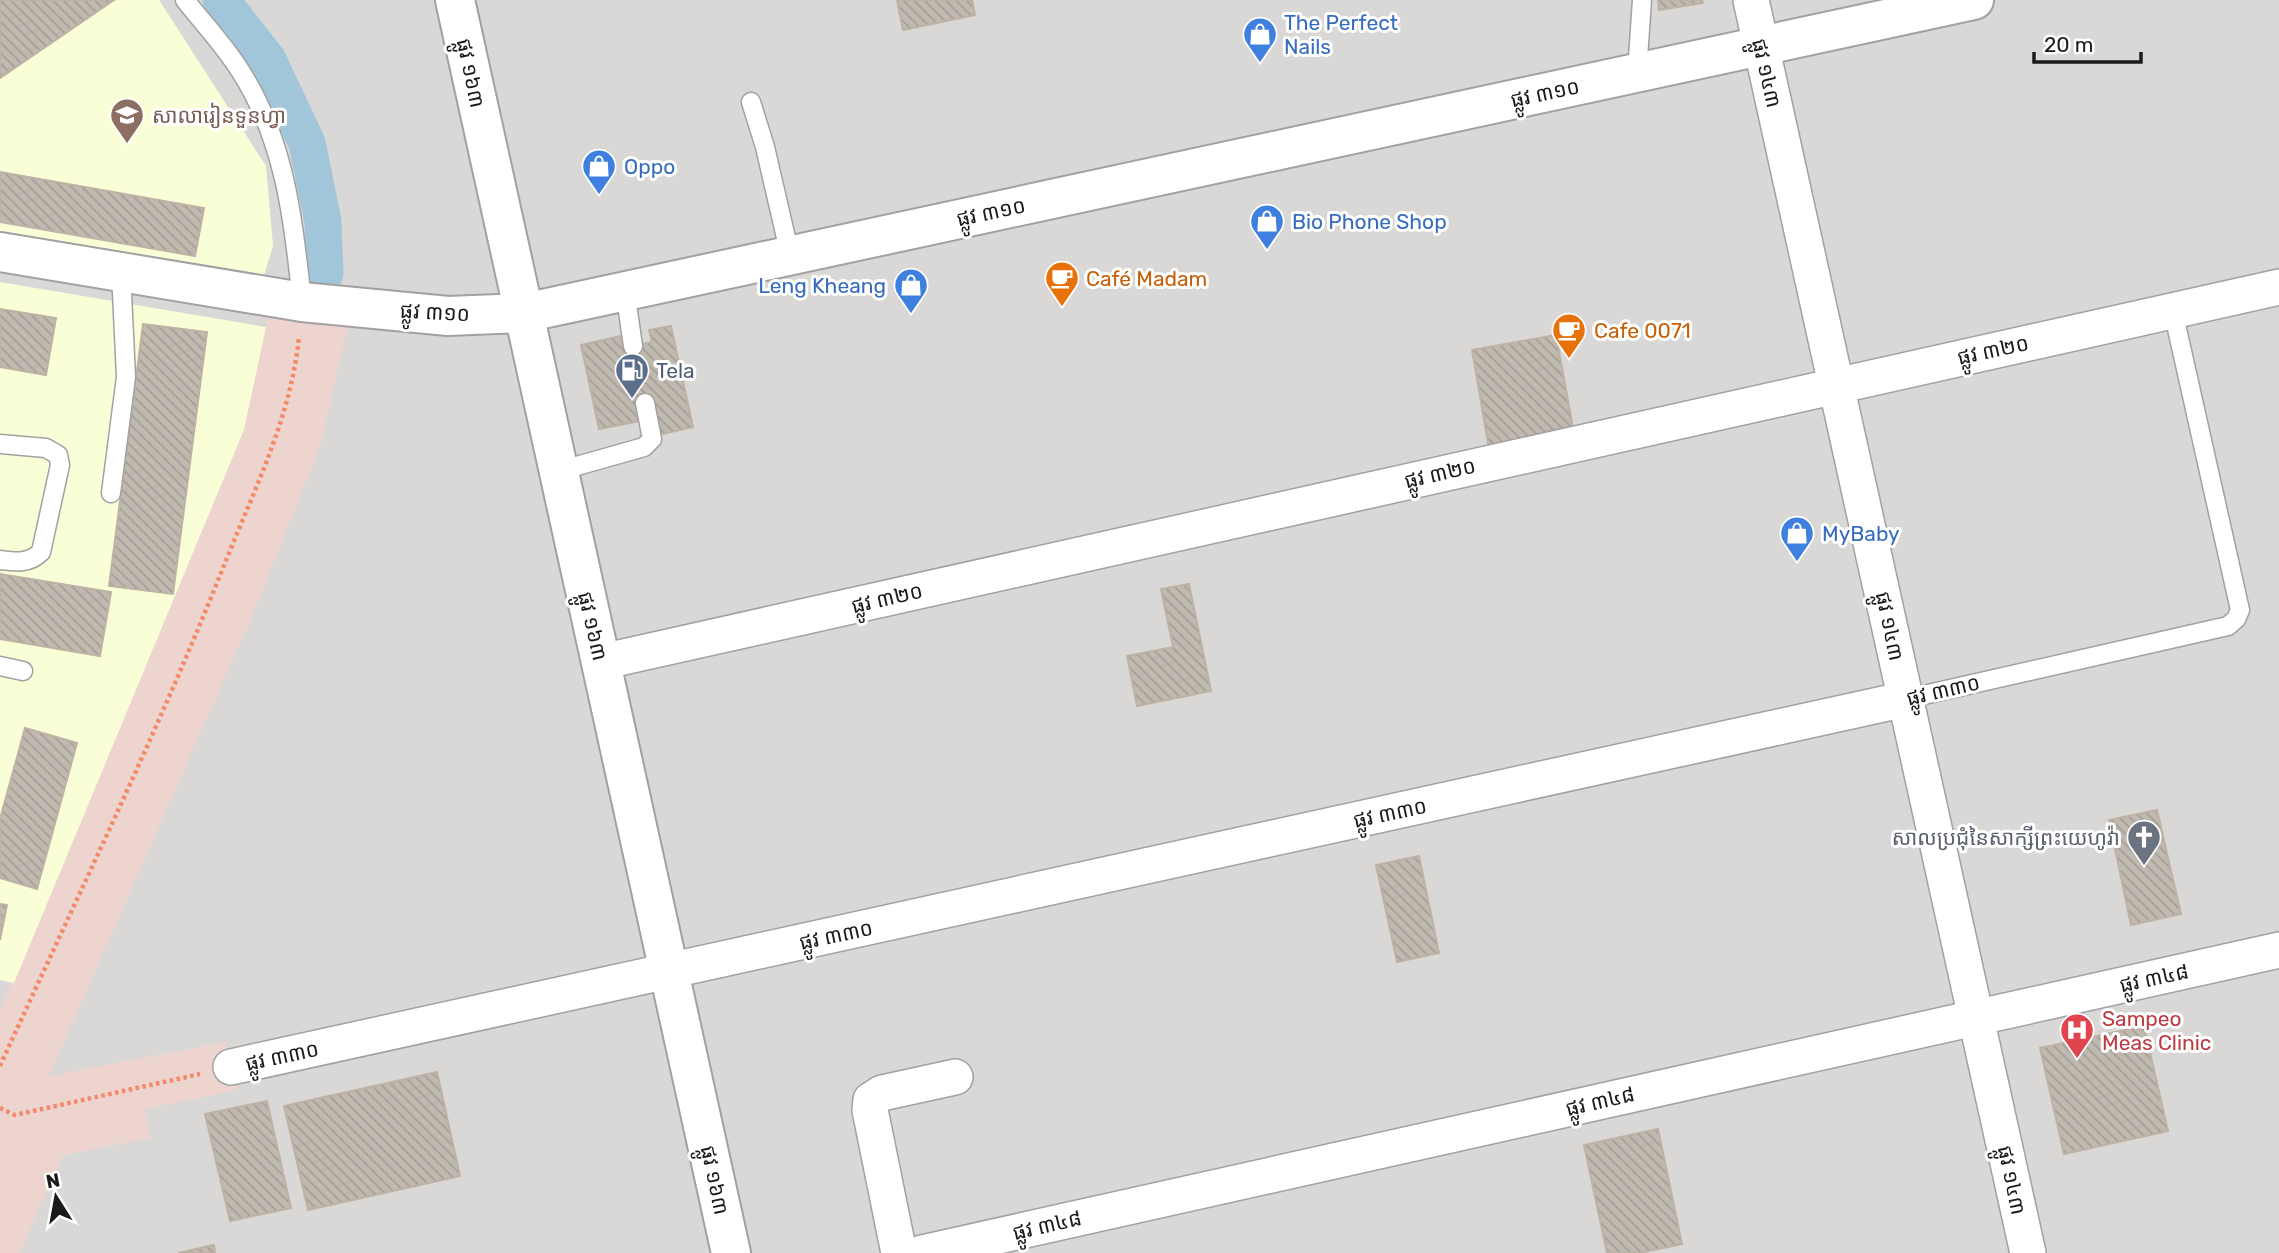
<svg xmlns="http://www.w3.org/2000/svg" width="2279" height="1253" font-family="Rubik,'Noto Sans Khmer',sans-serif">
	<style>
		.residential { fill: #d9d8d7 }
		.commercial { fill: #edd4cf }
		.education { fill: #f9fed7 }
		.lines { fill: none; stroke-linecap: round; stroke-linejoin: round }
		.canal { stroke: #a1c5d9; stroke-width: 37 }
		.building { fill: url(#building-back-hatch); stroke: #bdb2a3; stroke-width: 2 }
		.service-casing { stroke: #a1a1a1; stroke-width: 21 }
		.minor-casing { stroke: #a1a1a1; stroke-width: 38 }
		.tertiary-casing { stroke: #a1a1a1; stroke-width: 42 }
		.path { stroke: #f58868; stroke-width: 4.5; stroke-dasharray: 3.5 3.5; stroke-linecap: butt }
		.service { stroke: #fff; stroke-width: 18 }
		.minor { stroke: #fff; stroke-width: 35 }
		.tertiary { stroke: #fff; stroke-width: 38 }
		.labels { text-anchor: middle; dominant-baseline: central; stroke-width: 6; stroke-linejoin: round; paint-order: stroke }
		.shop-label { font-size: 21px; fill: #366cbe; stroke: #fff; text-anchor: start }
		.street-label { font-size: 21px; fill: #1a1a1a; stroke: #fff }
		.education-label { font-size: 21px; fill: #785e54; stroke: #fff; text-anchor: start }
		.food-label { font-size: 21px; fill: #c56008; stroke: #fff; text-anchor: start }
		.service-label { font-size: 21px; fill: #4e5e75; stroke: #fff; text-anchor: start }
		.worship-label { font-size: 21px; fill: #5b616d; stroke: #fff; text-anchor: end }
		.health-label { font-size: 21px; fill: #be3a42; stroke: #fff; text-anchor: start }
	</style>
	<defs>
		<pattern id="building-back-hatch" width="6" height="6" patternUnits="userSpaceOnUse" patternTransform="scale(1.75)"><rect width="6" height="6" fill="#c0b9b0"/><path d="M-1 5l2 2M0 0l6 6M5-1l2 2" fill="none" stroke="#a49e97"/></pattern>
	</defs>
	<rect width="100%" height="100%" fill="#ece9e0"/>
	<path class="residential" d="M0 0H2279V1253H0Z"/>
	<path class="commercial" d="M269 309 348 323 321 443 254 611 49 1076 226 1042 237 1090 145 1109 150 1138 63 1155 19 1253H0V1011L244 430Z"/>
	<path class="education" d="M0 0H159L266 166 273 246 263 279 0 233Z
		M0 282 266 327 244 430 14 983 0 980Z"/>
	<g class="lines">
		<path class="canal" d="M221 0 268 60 307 143 323 221 325 273"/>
	</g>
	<path class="building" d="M0 0H114L0 78Z
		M897 0H972L975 15 903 30Z
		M1658 0H1702L1703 3 1659 10Z
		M0 172 204 208 195 256 0 222Z
		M0 309 56 318 46 375 0 367Z
		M143 324 207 332 173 594 109 586Z
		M671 326 693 427 653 436 645 420 599 429 581 345 621 336 624 348 633 346 652 342 649 330Z
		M1556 335 1575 439 1490 454 1472 350Z
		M0 574 111 592 100 656 0 639Z
		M1189 584 1211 691 1137 706 1127 656 1173 647 1161 589Z
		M25 728 77 743 37 889 0 878V819Z
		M2157 810 2181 914 2131 925 2109 820Z
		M1419 856 1439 953 1397 962 1376 865Z
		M0 904 7 905 0 940Z
		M2144 1026 2168 1131 2064 1154 2040 1048Z
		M437 1072 460 1176 308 1210 284 1106Z
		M267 1101 291 1208 230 1221 205 1114Z
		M1658 1129 1682 1244 1640 1253H1607L1584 1145Z
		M214 1245 215 1253H178Z"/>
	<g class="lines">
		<g class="service-casing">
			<path id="service" d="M185 0C203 23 225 46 241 72 285 141 294 222 302 302
				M1637 73 1642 0
				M751 102 765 147 790 255
				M625 291 633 346
				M0 444 46 448 58 455 60 465 41 552C29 564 16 562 0 560
				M559 471 644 447 652 439 645 403
				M111 493 126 377 121 272
				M0 666 23 671
				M1906 699 2228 626 2236 619 2240 610 2173 311"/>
		</g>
		<g class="minor-casing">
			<path id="minor" d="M1751 0 2028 1253
				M601 662 2279 287
				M231 1067 1906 699
				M899 1253 870 1110 871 1100 882 1093 955 1077
				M922 1253 2279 950"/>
		</g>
		<g class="tertiary-casing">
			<path id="tertiary" d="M455 0 731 1253
				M0 252 302 302 448 316 524 313 1974 0"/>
		</g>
		<path class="path" d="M0 1066C76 899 157 734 225 563 254 490 291 417 299 337
			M0 1108 15 1115 200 1074"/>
		<use href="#service" class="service"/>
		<use href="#minor" class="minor"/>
		<use href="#tertiary" class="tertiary"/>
	</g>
	<defs>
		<g id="shop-pin" transform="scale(1.75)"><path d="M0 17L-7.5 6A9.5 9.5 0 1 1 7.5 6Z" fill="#3f7fe0" stroke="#fff"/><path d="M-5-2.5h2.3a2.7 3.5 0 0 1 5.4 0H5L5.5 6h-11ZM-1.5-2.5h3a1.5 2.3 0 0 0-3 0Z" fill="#fff"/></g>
		<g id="school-pin" transform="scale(1.75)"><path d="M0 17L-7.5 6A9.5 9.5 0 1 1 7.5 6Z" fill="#8d6e63" stroke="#fff"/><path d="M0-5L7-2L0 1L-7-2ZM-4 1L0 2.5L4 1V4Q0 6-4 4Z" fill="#fff"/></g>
		<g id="cafe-pin" transform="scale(1.75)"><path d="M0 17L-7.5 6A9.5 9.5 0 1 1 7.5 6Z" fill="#e8710a" stroke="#fff"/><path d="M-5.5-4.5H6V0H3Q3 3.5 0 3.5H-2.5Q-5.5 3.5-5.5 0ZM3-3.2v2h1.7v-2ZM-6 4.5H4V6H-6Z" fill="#fff"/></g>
		<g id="fuel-pin" transform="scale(1.75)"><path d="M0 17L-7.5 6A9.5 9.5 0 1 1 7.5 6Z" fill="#5c6f8a" stroke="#fff"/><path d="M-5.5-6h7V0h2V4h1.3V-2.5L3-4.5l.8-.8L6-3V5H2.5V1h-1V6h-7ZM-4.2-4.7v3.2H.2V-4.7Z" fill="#fff"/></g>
		<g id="church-pin" transform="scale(1.75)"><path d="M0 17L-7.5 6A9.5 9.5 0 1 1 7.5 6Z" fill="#6b7280" stroke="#fff"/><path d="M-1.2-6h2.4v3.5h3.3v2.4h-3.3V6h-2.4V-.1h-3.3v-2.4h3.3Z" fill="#fff"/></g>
		<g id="hospital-pin" transform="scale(1.75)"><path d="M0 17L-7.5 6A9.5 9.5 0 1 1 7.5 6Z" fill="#e0444e" stroke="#fff"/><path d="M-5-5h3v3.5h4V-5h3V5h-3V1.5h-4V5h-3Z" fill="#fff"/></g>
	</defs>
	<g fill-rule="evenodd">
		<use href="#shop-pin" x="1260" y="34"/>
		<use href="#school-pin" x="127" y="115"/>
		<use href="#shop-pin" x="599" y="166"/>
		<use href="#shop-pin" x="1267" y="221"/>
		<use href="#cafe-pin" x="1062" y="278"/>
		<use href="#shop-pin" x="911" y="285"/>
		<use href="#cafe-pin" x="1569" y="330"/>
		<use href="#fuel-pin" x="632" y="370"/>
		<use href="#shop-pin" x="1797" y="533"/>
		<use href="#church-pin" x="2144" y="837"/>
		<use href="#hospital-pin" x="2077" y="1030"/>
	</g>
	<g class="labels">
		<g class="shop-label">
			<text x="1284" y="22">The Perfect<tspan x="1284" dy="24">Nails</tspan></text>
			<text x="624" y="166">Oppo</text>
			<text x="1292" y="221">Bio Phone Shop</text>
			<text x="886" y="285" text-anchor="end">Leng Kheang</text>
			<text x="1822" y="533">MyBaby</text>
		</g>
		<g class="street-label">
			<text transform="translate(471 73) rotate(78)">ផ្លូវ ១៦៣</text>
			<text transform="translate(1767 73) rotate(77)">ផ្លូវ ១៤៣</text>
			<text transform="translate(1545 93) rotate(-12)">ផ្លូវ ៣១០</text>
			<text transform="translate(991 212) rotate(-12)">ផ្លូវ ៣១០</text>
			<text transform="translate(435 312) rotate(3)">ផ្លូវ ៣១០</text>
			<text transform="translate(1993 350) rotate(-12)">ផ្លូវ ៣២០</text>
			<text transform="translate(1440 473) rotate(-13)">ផ្លូវ ៣២០</text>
			<text transform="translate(887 598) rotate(-13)">ផ្លូវ ៣២០</text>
			<text transform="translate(593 626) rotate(77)">ផ្លូវ ១៦៣</text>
			<text transform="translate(1890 626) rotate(78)">ផ្លូវ ១៤៣</text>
			<text transform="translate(1943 690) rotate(-13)">ផ្លូវ ៣៣០</text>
			<text transform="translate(1390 813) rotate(-12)">ផ្លូវ ៣៣០</text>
			<text transform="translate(836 935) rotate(-12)">ផ្លូវ ៣៣០</text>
			<text transform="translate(2154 978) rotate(-12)">ផ្លូវ ៣៤៨</text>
			<text transform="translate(282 1056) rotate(-12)">ផ្លូវ ៣៣០</text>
			<text transform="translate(1600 1101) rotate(-13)">ផ្លូវ ៣៤៨</text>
			<text transform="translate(715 1180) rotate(78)">ផ្លូវ ១៦៣</text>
			<text transform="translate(2012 1180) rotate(78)">ផ្លូវ ១៤៣</text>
			<text transform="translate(1047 1225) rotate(-13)">ផ្លូវ ៣៤៨</text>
		</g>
		<g class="education-label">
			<text x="152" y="115">សាលារៀនទួនហ្វា</text>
		</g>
		<g class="food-label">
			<text x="1086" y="278">Café Madam</text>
			<text x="1594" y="330">Cafe 0071</text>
		</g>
		<g class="service-label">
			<text x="656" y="370">Tela</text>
		</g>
		<g class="worship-label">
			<text x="2120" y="837">សាលប្រជុំនៃសាក្សីព្រះយេហូវ៉ា</text>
		</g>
		<g class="health-label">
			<text x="2102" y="1018">Sampeo<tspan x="2102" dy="24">Meas Clinic</tspan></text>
		</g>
	</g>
	<g transform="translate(56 1197) rotate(349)" stroke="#ffffff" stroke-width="5" paint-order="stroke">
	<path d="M0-5L12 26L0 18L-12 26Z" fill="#1a1a1a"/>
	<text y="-10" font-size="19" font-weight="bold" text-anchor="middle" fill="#1a1a1a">N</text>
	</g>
	<path d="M2034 52v10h107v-10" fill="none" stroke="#1a1a1a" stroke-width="3.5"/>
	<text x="2044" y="52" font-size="21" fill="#1a1a1a" stroke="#ffffff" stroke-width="5" paint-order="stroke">20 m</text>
</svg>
